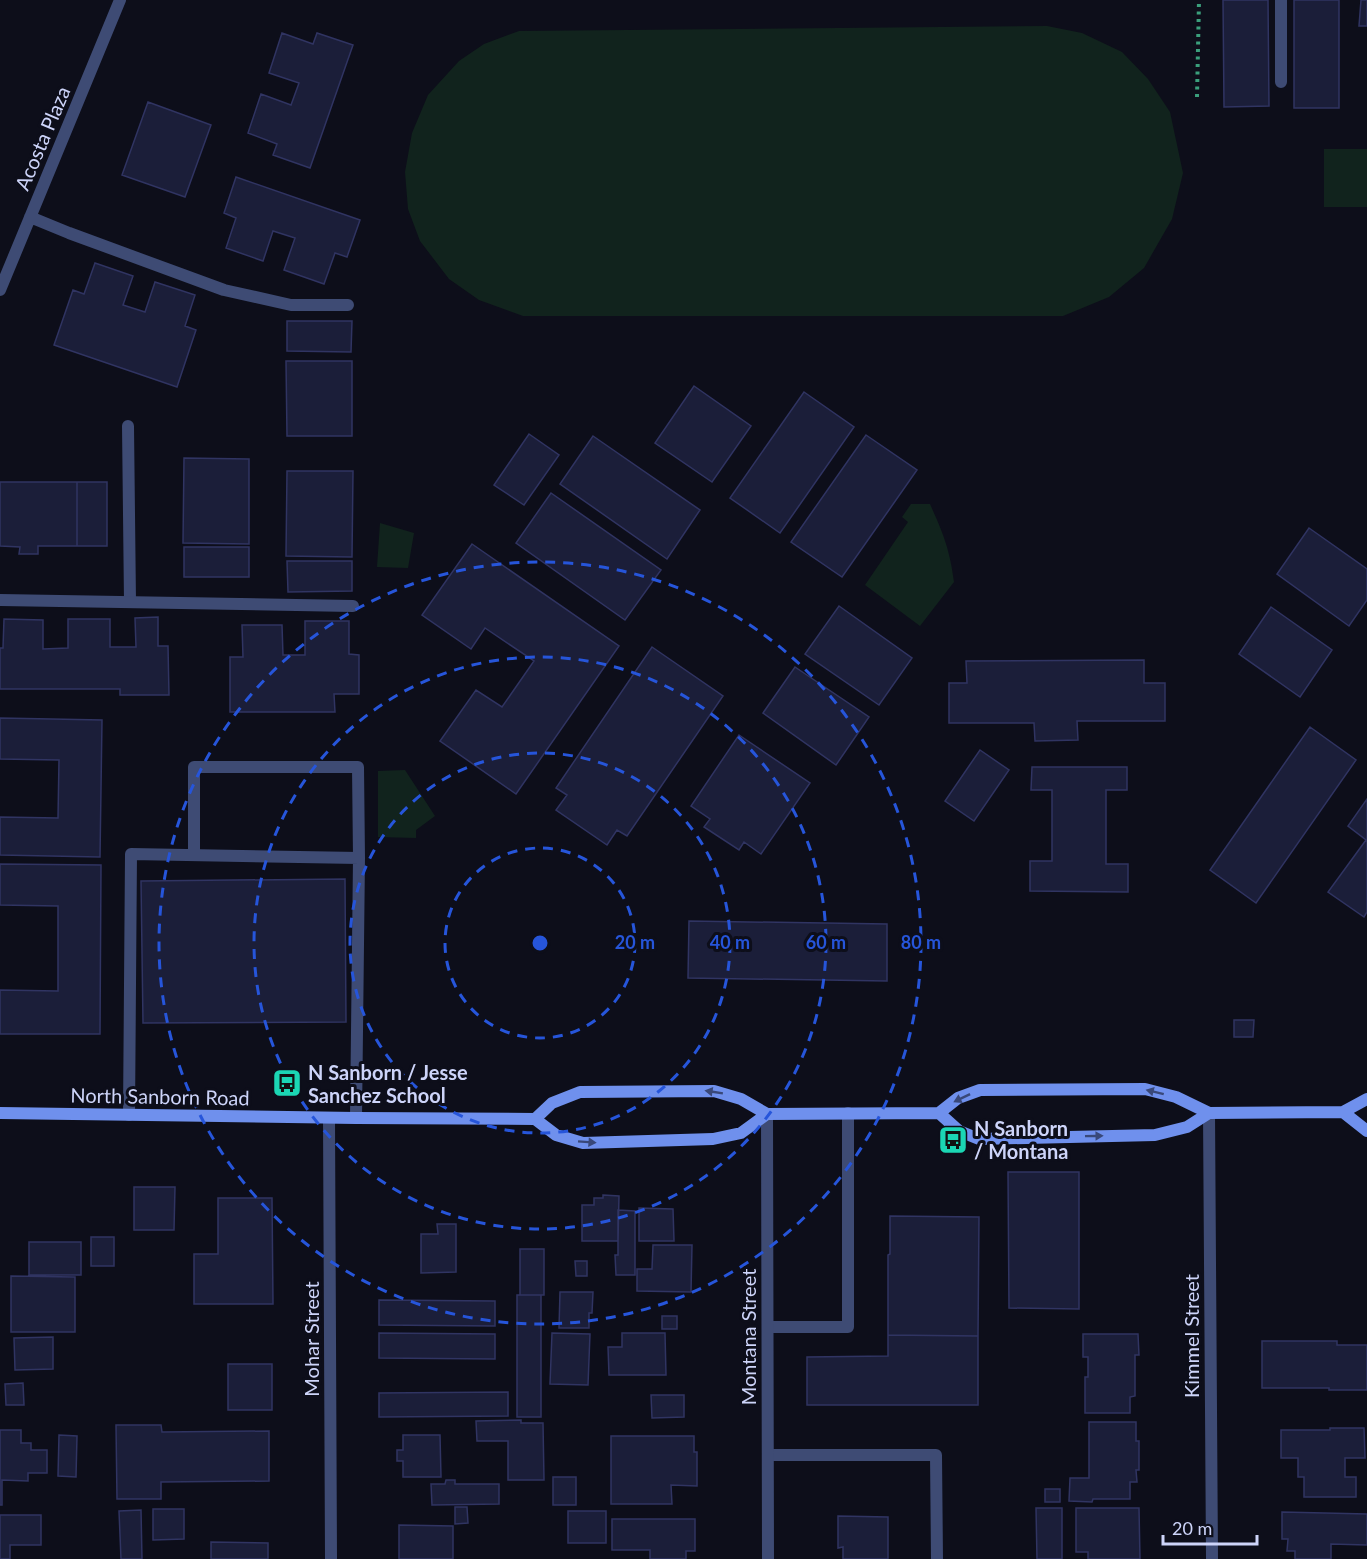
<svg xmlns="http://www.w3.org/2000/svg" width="1367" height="1559" font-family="Lato,sans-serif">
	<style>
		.green { fill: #11231d }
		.building { fill: #1b1e39; stroke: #303462; stroke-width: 1.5 }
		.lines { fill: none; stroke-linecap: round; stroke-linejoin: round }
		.path { stroke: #3b9f7c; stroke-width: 4; stroke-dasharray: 3 4.5; stroke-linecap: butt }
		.lane { stroke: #3e4b74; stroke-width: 12 }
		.street { stroke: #3e4b74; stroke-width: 12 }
		.secondary { stroke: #6f90ed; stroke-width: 12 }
		.oneway { fill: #394879 }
		.ring { fill: none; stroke: #2655da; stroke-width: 3; stroke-dasharray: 10 8 }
		.labels { text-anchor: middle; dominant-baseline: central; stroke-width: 6; stroke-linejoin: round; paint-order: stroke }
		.street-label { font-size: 20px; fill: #cdd4f9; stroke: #0d0e1a }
		.poi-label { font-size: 20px; font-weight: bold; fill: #cdd4f9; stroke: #0d0e1a; text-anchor: start }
		.centre { fill: #2655da; stroke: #0d0e1a; stroke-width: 3 }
		.ring-label { font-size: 18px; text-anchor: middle; font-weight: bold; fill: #2655da; stroke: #0d0e1a; stroke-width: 6; stroke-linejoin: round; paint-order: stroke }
	</style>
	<rect width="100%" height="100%" fill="#0d0e1a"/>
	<path class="green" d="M1047 26 1082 33 1122 52 1148 79 1170 112 1183 173 1172 219 1144 268 1109 297 1063 316H523L479 300 449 279 420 241 408 209 405 172 412 133 428 95 459 61 484 44 519 31Z
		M1324 149H1367V207H1324Z
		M911 504H930C943 533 950 550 954 582L920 626 865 585 908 522 902 517Z
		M380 523 414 533 408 568 377 567Z
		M405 770 435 816 416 830V838L378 837V771Z"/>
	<path class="building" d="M1223 0H1268L1269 106 1224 107Z
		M1294 0H1339V108H1294Z
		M1361 0H1367V26H1359Z
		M282 33 313 44 317 33 353 45 310 168 273 155 277 144 248 133 261 94 291 105 299 83 269 73Z
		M148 102 211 125 185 197 122 175Z
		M236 177 360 220 347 257 335 253 324 284 284 270 295 238 273 231 263 261 226 248 236 218 224 213Z
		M95 263 133 276 123 305 145 312 155 282 195 295 185 326 196 330 177 387 54 345 73 290 84 294Z
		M287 321H352L351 352 287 351Z
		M286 361H352V436H287Z
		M694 386 751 426 712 482 655 443Z
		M804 392 854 427 780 533 730 498Z
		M529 434 559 455 524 505 494 485Z
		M866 435 917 470 842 577 791 542Z
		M593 436 700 510 667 559 560 484Z
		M184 458 249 459V544L183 543Z
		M287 471H353L352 557 286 556Z
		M0 482H77V546H38V554H19L20 547 0 546Z
		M77 482H107V546H77Z
		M551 493 661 570 625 620 516 543Z
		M1309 528 1367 569V600L1349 626 1277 574Z
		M472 544 619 646 516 794 440 741 476 690 502 707 534 661 485 628 471 649 422 615Z
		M184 547H249V577H184Z
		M287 561H352V591L288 592Z
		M839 606 912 658 879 705 805 654Z
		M1271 607 1332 650 1300 697 1239 654Z
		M158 617V646H168L169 695H120V689H0V648H3L4 619 43 620V649L68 648V619H110V647H136L135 618Z
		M305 621H349V654L359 655V694H334L335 712H230V657H243L242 625H282L283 655H305Z
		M652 647 723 696 627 836 617 830 607 845 556 810 567 795 556 788Z
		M1144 660V683H1165V721H1077L1078 740 1035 741 1034 723H949V683H967L966 661Z
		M795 667 869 717 836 765 763 713Z
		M0 718 102 720 100 857 0 855V817L58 818 59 760 0 759Z
		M1310 727 1356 760 1256 903 1210 870Z
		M739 735 810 783 761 854 744 842 739 850 704 827 710 819 691 806Z
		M980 750 1009 770 974 821 945 801Z
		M1032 767H1127V790H1106V864H1128V892L1030 891V861H1052V790H1031Z
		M1367 799V912L1364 917 1328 892 1366 840 1348 826Z
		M0 864 101 865 100 1034H0V990L58 991V906L0 905Z
		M345 879 346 1022 143 1023 141 881Z
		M689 921 887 924V981L688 978Z
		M1234 1020H1254L1253 1037H1234Z
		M1008 1172H1079V1309L1009 1308Z
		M134 1187H175L174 1230H134Z
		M603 1195 619 1196 618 1241H582V1205H594V1198H603Z
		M218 1198H272L273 1304H194V1254H218Z
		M639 1208 673 1209 674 1241H639Z
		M618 1210 635 1211V1275H616L615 1255H618Z
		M890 1216 979 1217 978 1336 888 1335V1255L890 1254Z
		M437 1224H456V1272L421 1273V1234H438Z
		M91 1237H114V1266H91Z
		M29 1242H81V1275H29Z
		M653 1245H692L691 1292 637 1291V1269H652Z
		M520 1249H544V1295H520Z
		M575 1261H587V1276H576Z
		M11 1276 75 1277V1332H11Z
		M560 1292H593L592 1313H589V1328H559Z
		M517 1295H541V1417H517Z
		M379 1300 495 1301V1326L379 1325Z
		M662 1316H677V1329H662Z
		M379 1333 495 1334V1359L379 1358Z
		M552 1333 590 1334 588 1385 550 1384Z
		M622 1333H665L666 1375H609L608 1347H622Z
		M1083 1334H1138L1139 1355H1135V1396L1130 1397V1413H1085V1377H1088V1357H1083Z
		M888 1335 978 1336V1405H807V1357L888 1356Z
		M53 1337V1369L15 1370 14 1338Z
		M1262 1341H1337V1345H1367V1390H1329V1388H1262Z
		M228 1364H272V1410H228Z
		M23 1383 24 1405H6L5 1384Z
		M508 1392V1416L379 1417V1393Z
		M651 1395H684V1417L652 1418Z
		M521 1420V1423H543L544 1480H508V1441H477L476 1421Z
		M1089 1422H1136V1441H1139V1470H1136L1137 1482H1130V1499H1093L1092 1502 1069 1501 1070 1478H1089Z
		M116 1425H161L162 1432 269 1431V1481L161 1482V1499H117Z
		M1330 1428H1364L1365 1458H1345V1477H1356V1497H1304V1477H1298V1458H1281V1430H1330Z
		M0 1430H21V1443H31V1450H47V1473H28V1481L2 1480V1505H0Z
		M59 1435 77 1436 76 1477 58 1476Z
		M403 1435H440L441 1477H403V1461H397V1450H403Z
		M611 1436H694V1452H697V1486L671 1485 672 1504H611Z
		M553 1477H576V1505H553Z
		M446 1480H455V1484H499V1504L432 1505 431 1484H445Z
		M1045 1489H1060V1502H1045Z
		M455 1507H467L468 1523 455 1524Z
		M1036 1508H1062V1559H1037Z
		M1076 1508H1139L1140 1559H1088V1552H1076Z
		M153 1509H184V1539L153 1540Z
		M141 1510 142 1559H121L119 1511Z
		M568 1511H606V1543H568Z
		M1282 1512 1367 1514V1545L1331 1544V1559H1295V1551H1287L1288 1539H1282Z
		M0 1515H41V1545H10V1559H0Z
		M838 1516 888 1517V1559H843V1547L838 1548Z
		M612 1519H695V1551H686V1559H650V1550H612Z
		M399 1525 453 1526V1559H399Z
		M211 1542 268 1543V1559H211Z"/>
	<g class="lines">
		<path class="path" d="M1197 97 1199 0"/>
		<path class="lane" d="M1281 0V82
			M128 426 130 602
			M194 855V767H358L359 858
			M129 1115 131 854 359 858 356 1118
			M768 1327H848V1113
			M768 1455H936L937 1559"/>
		<path class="street" d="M30 217 69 233 224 290 291 305H348
			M0 290 120 0
			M0 600 353 606
			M1209 1113 1212 1559
			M767 1114 768 1559
			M329 1118 331 1559"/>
		<path class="secondary" d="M1343 1112 1367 1131
			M0 1113 356 1118 535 1119 556 1135 583 1143 713 1139 741 1133 767 1114
			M939 1113 959 1131 979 1139 1155 1135 1187 1127 1209 1113
			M535 1119 552 1103 580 1092 714 1091 741 1099 767 1114 939 1113 958 1098 980 1090 1145 1089 1176 1097 1209 1113 1343 1112 1367 1099"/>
	</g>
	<defs><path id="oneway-solid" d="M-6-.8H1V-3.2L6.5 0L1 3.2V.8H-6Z" transform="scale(1.5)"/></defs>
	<g class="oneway">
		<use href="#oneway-solid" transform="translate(714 1092) rotate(-171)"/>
		<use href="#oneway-solid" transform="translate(1155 1092) rotate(-166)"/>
		<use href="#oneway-solid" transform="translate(962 1098) rotate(154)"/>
		<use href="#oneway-solid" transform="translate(1094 1136) rotate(-1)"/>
		<use href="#oneway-solid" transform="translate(587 1142) rotate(4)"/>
	</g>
	<g class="ring">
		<circle cx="540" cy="943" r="95"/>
		<circle cx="540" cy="943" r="190"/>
		<circle cx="540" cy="943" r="286"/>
		<circle cx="540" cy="943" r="381"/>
	</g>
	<defs>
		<g id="bus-square" transform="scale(1.5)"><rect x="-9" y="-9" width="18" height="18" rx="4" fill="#1bd6b4" stroke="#0d0e1a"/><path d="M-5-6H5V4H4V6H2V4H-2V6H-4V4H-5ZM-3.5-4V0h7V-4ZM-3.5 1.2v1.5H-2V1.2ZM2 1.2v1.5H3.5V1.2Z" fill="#111"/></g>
	</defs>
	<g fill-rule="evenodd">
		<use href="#bus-square" x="287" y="1083"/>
		<use href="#bus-square" x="953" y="1140"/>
	</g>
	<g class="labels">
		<g class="street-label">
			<text transform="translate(42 138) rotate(-67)">Acosta Plaza</text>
			<text transform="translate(160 1096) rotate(1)">North Sanborn Road</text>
			<text transform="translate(1191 1336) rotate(-90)">Kimmel Street</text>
			<text transform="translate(748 1337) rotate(-90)">Montana Street</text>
			<text transform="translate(311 1339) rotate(-90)">Mohar Street</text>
		</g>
		<g class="poi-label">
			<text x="308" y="1072">N Sanborn / Jesse<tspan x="308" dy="23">Sanchez School</tspan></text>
			<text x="974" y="1128">N Sanborn<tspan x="974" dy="23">/ Montana</tspan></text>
		</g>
	</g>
	<circle cx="540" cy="943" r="9" class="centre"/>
	<g class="ring-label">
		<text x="635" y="949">20 m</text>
		<text x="730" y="949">40 m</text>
		<text x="826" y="949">60 m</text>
		<text x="921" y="949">80 m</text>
	</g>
	<path d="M1163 1535v9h94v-9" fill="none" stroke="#cdd4f9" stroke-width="3"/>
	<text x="1172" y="1535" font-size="18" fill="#cdd4f9" stroke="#0d0e1a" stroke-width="4.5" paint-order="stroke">20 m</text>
</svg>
